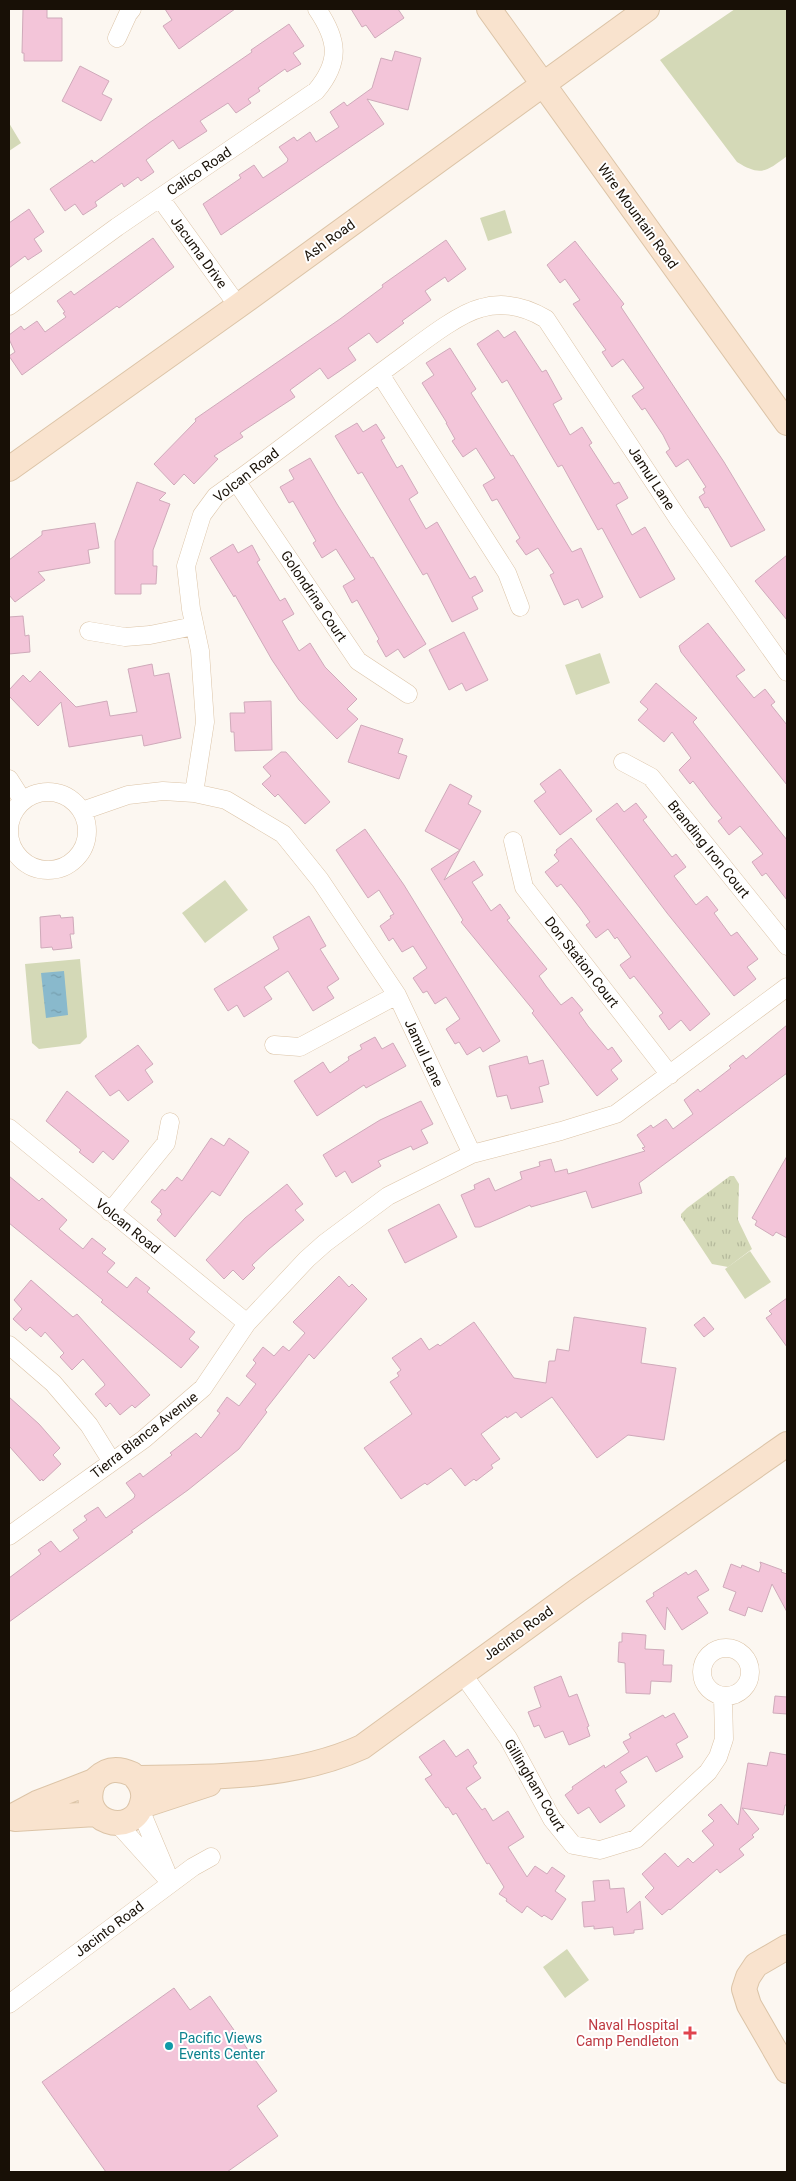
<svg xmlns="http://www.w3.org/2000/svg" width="796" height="2181" font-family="Roboto,sans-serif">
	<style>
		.grass { fill: url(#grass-tufts) }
		.garden { fill: #d4d9b7 }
		.water { fill: url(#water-ripples) }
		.building { fill: #f3c5d9; stroke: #cfaaba }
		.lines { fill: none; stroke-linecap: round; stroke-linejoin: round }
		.street-casing { stroke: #dcc4a7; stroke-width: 19 }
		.secondary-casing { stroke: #dcc4a7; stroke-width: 26 }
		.street { stroke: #fff; stroke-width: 18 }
		.secondary { stroke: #f9e3ce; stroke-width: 24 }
		.health-dot { fill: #e0444e; stroke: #fff; stroke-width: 2 }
		.culture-dot { fill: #0f9aa8; stroke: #fff; stroke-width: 2 }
		.labels { text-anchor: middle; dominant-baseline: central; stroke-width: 4; stroke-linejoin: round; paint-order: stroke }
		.street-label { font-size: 14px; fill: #181006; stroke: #fff }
		.health-label { font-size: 14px; fill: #be3a42; stroke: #fff; text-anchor: end }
		.culture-label { font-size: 14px; fill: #0d838f; stroke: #fff; text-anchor: start }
	</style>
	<defs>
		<pattern id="grass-tufts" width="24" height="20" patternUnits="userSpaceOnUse" patternTransform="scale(1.25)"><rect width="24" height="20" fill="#d4d9b7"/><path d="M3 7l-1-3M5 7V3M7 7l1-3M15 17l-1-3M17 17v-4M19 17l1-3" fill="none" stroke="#b5b99c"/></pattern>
		<pattern id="water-ripples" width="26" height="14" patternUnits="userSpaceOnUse" patternTransform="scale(1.25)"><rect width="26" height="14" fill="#89b9cc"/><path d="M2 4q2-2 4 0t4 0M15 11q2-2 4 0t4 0" fill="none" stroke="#769eae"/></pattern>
	</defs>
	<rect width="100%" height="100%" fill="#fcf7f1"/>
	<path class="grass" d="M730 1176H734L739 1184 738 1220 752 1249 728 1267 712 1264 681 1217V1214L687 1208Z"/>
	<path class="garden" d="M735 9H787V156C767 171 761 177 737 162L660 60Z
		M9 123 21 143 9 151Z
		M505 210 512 233 488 241 480 218Z
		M600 653 610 683 576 695 565 665Z
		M225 880 248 910 205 943 182 913Z
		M80 959 87 1037 80 1044 39 1049 32 1043 25 964Z
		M750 1251 771 1282 745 1299 725 1269Z
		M567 1949 589 1980 565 1998 543 1967Z"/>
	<path class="water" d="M64 971 68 1015 46 1018 41 973Z"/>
	<path class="building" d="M23 9H47V18H62V61H24V53H22Z
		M165 9H235L179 49 163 26 172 20Z
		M351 9H398L404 18 375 38 366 25 362 27Z
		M289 24 304 46 293 53 301 64 287 72 285 69 258 88 260 91 248 99 251 103 236 113 228 103 200 121 207 131 179 149 173 140 146 160 154 172 141 181 138 177 124 187 122 183 95 202 97 206 83 215 75 204 65 211 50 189 92 160 94 163 149 123 252 52 251 50Z
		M395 51 421 58 408 110 367 99 384 124 221 235 203 204 241 178 239 175 254 165 263 178 287 162 288 159 279 147 294 137 297 141 310 132 316 142 339 127 330 112 344 102 347 106 372 88 381 58 392 61Z
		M80 66 109 81 102 94 112 99 101 121 62 101Z
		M29 209 44 232 34 239 42 251 28 260 25 256 9 268V223Z
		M153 238 174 267 119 308 117 306 22 375 9 356 15 352 9 339V335L21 326 24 330 37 321 45 332 66 317 63 313 65 312 57 301 71 291 74 295Z
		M446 240 466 269 448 282 445 277 425 291 431 300 402 321 404 323 377 343 369 333 348 348 356 360 328 379 320 368 290 390 295 397 240 433 243 437 214 456 218 459 194 484 184 474 174 485 154 464 196 421 195 419 340 319 383 287 382 285Z
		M575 241 624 304 621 307 724 462 765 530 731 547 708 507 705 508 699 497 705 493 703 489 706 487 688 459 676 467 666 452 670 449 663 435 645 408 642 410 632 396 644 388 623 359 612 367 602 352 606 350 573 304 580 300 565 279 560 283 547 265Z
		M498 330 504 338 515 331 542 372 546 370 562 399 553 404 570 435 582 427 592 443 589 445 614 484 619 482 628 498 616 505 632 535 645 527 675 579 640 598 602 528 598 530 562 465 558 467 507 380 502 383 477 344Z
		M450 348 476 389 471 393 511 456 513 455 572 552 581 548 603 597 582 608 578 599 564 605 550 575 554 573 538 548 526 555 516 541 520 538 497 499 492 501 483 485 495 478 476 448 463 457 452 441 455 439 446 423H447L422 383 434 375 426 363Z
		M357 423 363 432 376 424 385 438 381 440 397 468 402 465 418 493 409 499 426 529 437 522 470 579 475 576 483 591 472 597 478 609 452 622 427 573 423 575 362 472 358 474 335 436Z
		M310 458 337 504 371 558 373 557 426 644 404 658 398 649 386 657 377 641 379 639 357 600 352 603 343 586 355 579 336 549 322 558 313 543 316 541 293 501 289 503 280 487 294 479 289 470Z
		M137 482 166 493 159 500 170 504 153 550V566H157L156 584H141V594H115V541Z
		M95 523 99 548 88 550 90 563 38 572 45 580 15 602 9 595V560L42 535V531Z
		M233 544 238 553 252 545 260 560 257 562 280 601 285 598 294 614 282 621 299 651 310 643 325 667 357 699 347 709 358 719 337 739 299 700 272 660 235 595 234 597 210 558Z
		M787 555V620L755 581Z
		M23 616 25 636 29 635 30 652 9 654V617Z
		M708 623 745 670 736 676 754 698 765 689 775 702 771 705 787 725V785L681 652 679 646Z
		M464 632 488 680 466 691 462 683 449 690 429 650Z
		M152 664 154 676 169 673 181 738 144 746 142 735 69 747 61 702 38 726 9 696V690L23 675 30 682 40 671 76 707 107 701 110 716 137 712 128 669Z
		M656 683 697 718 693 722 787 840V900L766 873 762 876 752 862 763 854 740 826 729 835 718 821 722 818 712 806 693 781 690 784 679 770 691 758 672 732 664 742 638 720 648 709 640 702Z
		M271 701 272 750 235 751 234 732H231L230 713H245L244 702Z
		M361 725 403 739 398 753 407 756 399 779 348 762Z
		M281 752H286L330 802 305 824 278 794 275 797 262 784 271 776 263 767Z
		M560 769 592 811 560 835 534 801 546 792 540 784Z
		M450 784 472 796 468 804 481 811 460 850 425 831Z
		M617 803 624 812 636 803 647 817 643 820 672 857 676 854 686 867 674 876 696 905 707 896 718 910 714 913 731 936 737 932 758 959 747 967 756 979 734 996 667 913 596 819Z
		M365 829 404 885 500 1041 483 1052 480 1047 467 1055 459 1042 455 1044 446 1029 460 1019 446 997 435 1004 427 991 423 993 413 978 427 968 413 946 402 952 393 938 389 941 380 926 391 918 390 916 394 914 379 890 368 898 336 850Z
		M571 838 710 1014 690 1031 681 1020 669 1030 659 1016 663 1013 634 976 630 979 620 965 631 957 617 937 615 939 608 929 596 938 586 925 590 922 580 908 561 884 557 887 545 872 559 861 554 855 557 852 556 850Z
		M460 850 444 880 474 861 483 875 472 882 491 911 500 904 510 918 507 920 547 969 539 976 546 986 561 1005 572 997 583 1010 579 1013 588 1026 608 1050 612 1047 622 1061 611 1070 618 1079 597 1096 532 1013 534 1011 461 922 463 920 431 869Z
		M60 915 61 918 73 917 74 934H70L72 948 53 950 52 947 41 948 40 917Z
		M309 916 326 946 320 949 339 979 327 987 334 998 313 1011 288 971 264 987 272 999 244 1017 237 1005 228 1011 214 989 279 949 273 937Z
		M787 1025V1073L639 1183 642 1193 592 1208 586 1191 531 1207 530 1205 480 1227H475L461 1195 475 1189 474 1185 489 1178 495 1191 522 1179 520 1172 540 1166 539 1162 551 1159 555 1172 567 1169 568 1174 645 1151 642 1148 645 1147 637 1135 651 1125 653 1128 666 1119 673 1129 693 1114 684 1100 698 1089 700 1092 731 1068 729 1066 743 1055 746 1059Z
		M375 1037 382 1049 393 1043 406 1066 366 1088 364 1085 317 1116 294 1081 323 1062 330 1073 349 1060 348 1057 362 1049 360 1045Z
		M138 1045 153 1064 145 1070 153 1082 128 1101 119 1090 110 1096 95 1076Z
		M527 1056 529 1064 543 1060 549 1084 539 1087 543 1102 511 1109 507 1095 497 1097 489 1066Z
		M67 1091 129 1141 113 1160 103 1151 93 1163 79 1152 81 1150 46 1121Z
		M421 1101 433 1124 421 1130 428 1143 413 1150 411 1146 378 1161 381 1166 352 1183 345 1171 336 1177 323 1155 380 1120Z
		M211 1138 224 1146 229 1138 249 1152 220 1196 212 1191 175 1237 157 1220 162 1214 160 1212 161 1210 151 1202 162 1189 165 1191 177 1177 182 1181Z
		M787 1156V1238L776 1232 773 1236 755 1225 757 1221 752 1218Z
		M9 1176 39 1201 42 1198 67 1220 59 1229 83 1249 92 1238 106 1249 102 1253 115 1263 107 1272 127 1288 136 1277 150 1288 147 1292 195 1332 189 1339 199 1347 181 1368 101 1302 103 1300 9 1223Z
		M287 1184 303 1204 295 1210 304 1220 269 1249 252 1265 255 1268 243 1280 233 1270 224 1279 206 1260 245 1218Z
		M439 1204 457 1237 405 1263 388 1230Z
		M339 1276 349 1287 352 1284 367 1299 314 1359 309 1354 265 1410 267 1412 239 1449 188 1490 131 1531 133 1532 9 1622V1578L41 1554 38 1550 51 1541 60 1552 79 1538 73 1530 87 1520 84 1516 98 1507 106 1518 134 1498 135 1495 126 1483 140 1473 143 1477 172 1455 170 1453 196 1433 201 1438 220 1413 217 1411 227 1397 239 1406 256 1384 246 1376 256 1363 253 1360 263 1347 274 1356 283 1346 289 1351 305 1333 293 1322Z
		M31 1280 73 1317 77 1314 150 1395 135 1408 132 1405 120 1415 110 1403 106 1407 95 1394 105 1385 104 1383 83 1359 72 1370 60 1357 64 1353 45 1332 41 1337 30 1327 26 1331 13 1319 22 1309 14 1300Z
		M787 1298V1347L766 1318 772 1314 769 1311Z
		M574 1317 646 1328 641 1363 676 1368 664 1440 628 1435 597 1458 552 1397 521 1418 516 1412 507 1418 506 1416 481 1434 500 1459 491 1465 493 1468 476 1481 474 1479 465 1486 451 1468 427 1485 425 1483 401 1499 364 1448 412 1414 390 1382 399 1376 397 1373 401 1370 392 1358 421 1338 429 1350 438 1344 440 1346 474 1322 514 1378 546 1383 549 1361H555L557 1349 569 1351Z
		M704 1317 714 1329 704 1337 694 1325Z
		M9 1397 39 1424 60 1448 53 1455 61 1464 43 1481 42 1479 40 1481 9 1446Z
		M760 1562 782 1570 781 1572 787 1574V1612L772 1584 762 1612 748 1607 745 1616 729 1610 736 1592 723 1587 731 1564 741 1568 742 1565 759 1572 761 1565Z
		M696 1570 709 1590 697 1597 708 1613 682 1630 667 1607 665 1630 646 1601 654 1596 653 1593 686 1572 688 1575Z
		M622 1633 646 1635 645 1649 664 1650 663 1665H672L671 1682 651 1681 650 1694 626 1693 625 1663 618 1662 619 1642H622Z
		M561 1676 569 1697 577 1694 589 1726 587 1727 590 1736 569 1745 563 1731 545 1738 539 1725 534 1727 528 1712 541 1707 534 1687Z
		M775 1696 787 1697V1714L773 1713Z
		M674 1713 688 1737 676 1744 683 1757 656 1772 647 1756 620 1772 627 1782 615 1790 625 1806 600 1823 589 1807 578 1814 565 1795 573 1789 572 1787 604 1765 605 1768 629 1752 623 1742 631 1738 629 1734 663 1715 665 1718Z
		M444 1740 456 1757 468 1749 477 1763 473 1766 481 1778 466 1788 482 1810 485 1808 493 1821 508 1811 524 1837 508 1847 527 1877 535 1866 547 1874 552 1867 565 1876 555 1891 566 1899 552 1920 544 1915 542 1917 527 1906 522 1913 506 1901 507 1899 499 1894 504 1887 489 1863 487 1864 456 1813 453 1815 448 1807 446 1808 425 1779 432 1775 419 1757Z
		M770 1752 787 1755V1805H785L783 1815 742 1808 759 1829 752 1835 754 1837 739 1849 744 1855 720 1873 717 1869 670 1910 669 1909 662 1915 645 1897 654 1888 642 1874 665 1853 678 1867 688 1858 693 1863 714 1845 702 1831 714 1821 708 1815 721 1804 738 1825 748 1763 767 1766Z
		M609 1880 610 1889 624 1888 627 1913 640 1901 643 1929 634 1930V1933L614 1935 613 1927 594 1929V1926L584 1927 582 1902 595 1901 593 1881Z
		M174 1988 190 2010 210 1996 277 2091 257 2106 278 2136 227 2172H106L42 2082Z"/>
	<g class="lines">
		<g class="street-casing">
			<path id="street" d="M117 38 128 14 132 9
				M160 198 238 306
				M9 306 117 227 316 91C341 61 338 40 317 9
				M380 374 507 573 520 607
				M236 481 358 661 408 694
				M89 631 125 637 150 635 194 626
				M623 762 651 777 787 946
				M9 779 23 801
				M9 831a39 39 0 1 1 78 0a39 39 0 1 1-78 0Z
				M194 793 205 722 200 651 191 609 186 566 202 515 216 496C278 452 337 405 398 360 420 344 457 314 481 308 505 301 526 307 546 319L679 520 787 672
				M82 811 128 795 163 791 194 793 226 800 283 834 320 880 397 995 472 1154 561 1131 616 1114 787 987
				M513 841 524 887 670 1075
				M274 1045 300 1047 397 995
				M9 1128 247 1323
				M110 1212 166 1143 170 1122
				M9 1345 53 1383 89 1425 112 1462
				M9 1536 144 1439 203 1388 247 1323 307 1259 325 1243 388 1196 472 1154
				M702 1672a24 24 0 1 1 48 0a24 24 0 1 1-48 0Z
				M462 1673 508 1738 552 1819 573 1845 600 1850 636 1839 708 1772 718 1757 724 1739 723 1697
				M140 1809 166 1871
				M117 1823 171 1883
				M9 2004 193 1867 211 1857"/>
		</g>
		<g class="secondary-casing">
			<path id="secondary" d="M489 9 787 423
				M9 469 238 306 647 9
				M136 1778C210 1777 292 1779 362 1747L578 1590 787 1444
				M96 1779C107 1768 119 1768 132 1774
				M94 1781C75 1823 134 1839 142 1803 145 1794 142 1785 136 1778
				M142 1806 209 1784
				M9 1818 37 1803 94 1781
				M15 1819 96 1814
				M787 1947 756 1965 748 1977 744 1989 749 2005 787 2071"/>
		</g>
		<use href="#street" class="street"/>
		<use href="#secondary" class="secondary"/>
	</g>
	<path class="health-dot" d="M687.5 2025.5h5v5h5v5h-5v5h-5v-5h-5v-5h5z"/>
	<circle class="culture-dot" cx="169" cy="2046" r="5"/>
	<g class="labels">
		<g class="street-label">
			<text transform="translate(199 171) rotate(-34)">Calico Road</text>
			<text transform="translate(638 216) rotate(54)">Wire Mountain Road</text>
			<text transform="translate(329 240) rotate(-36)">Ash Road</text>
			<text transform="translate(199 252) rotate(54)">Jacuma Drive</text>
			<text transform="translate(246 475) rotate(-38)">Volcan Road</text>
			<text transform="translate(652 478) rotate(57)">Jamul Lane</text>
			<text transform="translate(314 596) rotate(56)">Golondrina Court</text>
			<text transform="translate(709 849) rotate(51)">Branding Iron Court</text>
			<text transform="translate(582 962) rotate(52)">Don Station Court</text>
			<text transform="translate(424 1053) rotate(65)">Jamul Lane</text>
			<text transform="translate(128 1226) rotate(39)">Volcan Road</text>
			<text transform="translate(144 1435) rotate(-38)">Tierra Blanca Avenue</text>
			<text transform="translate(518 1633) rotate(-36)">Jacinto Road</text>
			<text transform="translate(535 1785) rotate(59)">Gillingham Court</text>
			<text transform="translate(109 1929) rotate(-37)">Jacinto Road</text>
		</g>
		<g class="health-label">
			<text x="679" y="2025">Naval Hospital<tspan x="679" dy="16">Camp Pendleton</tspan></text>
		</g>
		<g class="culture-label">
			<text x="179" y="2038">Pacific Views<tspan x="179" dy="16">Events Center</tspan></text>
		</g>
	</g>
	<rect width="796" height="2181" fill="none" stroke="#181006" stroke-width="20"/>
</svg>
